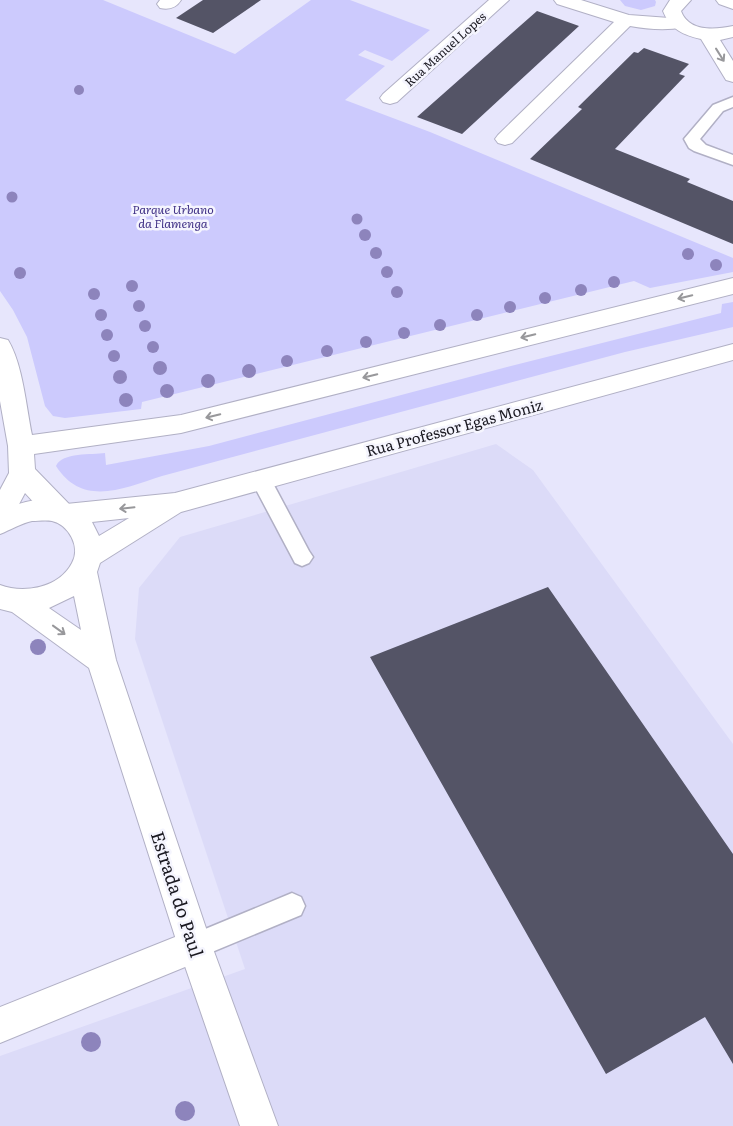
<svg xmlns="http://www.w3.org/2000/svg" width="733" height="1126" font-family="Literata,serif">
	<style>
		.built { fill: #dcdbf8 }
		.green { fill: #cccafd }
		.building { fill: #545466 }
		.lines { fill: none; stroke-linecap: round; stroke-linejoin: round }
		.service-casing { stroke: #b1b0c5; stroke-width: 3 }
		.minor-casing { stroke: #b1b0c5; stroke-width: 2 }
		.tertiary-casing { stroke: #b1b0c5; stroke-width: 2 }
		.service { fill: #fff; fill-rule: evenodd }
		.minor { fill: #fff; fill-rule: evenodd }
		.tertiary { fill: #fff; fill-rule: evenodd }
		.tree { fill: #8d84bc }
		.oneway { stroke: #98989b }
		.labels { text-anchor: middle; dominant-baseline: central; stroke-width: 5; stroke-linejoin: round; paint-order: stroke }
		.far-street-label { font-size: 12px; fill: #1a1921; stroke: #f5f5fe }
		.far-park-label { font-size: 12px; font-style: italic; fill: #433488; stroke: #f5f5fe }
		.street-label { font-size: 15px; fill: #1a1921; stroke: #f5f5fe }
		.near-street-label { font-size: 18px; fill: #1a1921; stroke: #f5f5fe }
	</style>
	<rect width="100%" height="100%" fill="#e7e6fc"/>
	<path class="built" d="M496 444 533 470 733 744V1126H0V1056L245 969 135 639 139 588 180 537Z"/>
	<path class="green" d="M0 0H103L235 54 311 0H350L430 30 392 61 365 50 358 55 385 66 345 100 430 132 733 258V272L650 288 634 281 142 402 141 409 65 418 53 416 45 406 27 337 13 310 0 291Z
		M620 0H655L656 2 655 6 641 10 625 6Z
		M733 302V327L625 352 162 476C124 488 83 508 56 466 62 452 92 455 105 453L106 465 209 446 507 367 721 313 722 304Z"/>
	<path class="building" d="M203 0H261L213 33 176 18Z
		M537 11 579 26 462 134 417 117Z
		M644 48 689 64 679 74 685 76 615 149 690 179 687 182 733 201V244L530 159 582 109 578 107 634 52 638 53Z
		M548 587 733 854V1064L705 1017 606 1074 370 657Z"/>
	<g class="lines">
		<g class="service-casing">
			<path id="service" d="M733 97V107L723 111 700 139 706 145 733 155V165L694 151 689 148 684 139 713 105Z
				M261 472 268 474 309 551 313 557 309 563 302 566 295 563 251 480 254 474Z
				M292 893 301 897 305 906 301 915 195 959 186 955 182 946 186 937Z"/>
		</g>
		<g class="minor-casing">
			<path id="minor" d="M160 0H181C176 8 169 10 160 8L157 4Z
				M489 0H509L397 102 390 104 383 102 380 98 383 94Z
				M554 0H581L629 15 683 19 686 23 683 27C667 31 647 29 630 26L512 143 505 145 498 143 495 139 498 135 614 22 557 4Z
				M733 278V294L181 433 34 454 35 469 70 505 74 512 70 519C50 526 38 506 25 493L9 523 0 527V490L9 473 8 446 0 401V338L8 340C23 365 26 406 32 435L181 415Z
				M195 929 207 934 212 946 207 958 0 1043V1007Z"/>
		</g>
		<g class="tertiary-casing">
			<path id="tertiary" d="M670 0H691L681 11C689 32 714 30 733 26V37L720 40 733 61V82L726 80 701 39C683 35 670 29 663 11Z
				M716 0H733V9L719 4Z
				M733 344V360L181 512 100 563 97 572 116 660 212 946 278 1126H240L178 946 89 668 12 612 0 609V585C24 594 59 588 72 563 81 547 69 525 52 521 46 520 38 521 32 521 22 523 10 530 0 534V511C22 502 42 495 66 504L175 493ZM129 518 99 536 92 522ZM74 596 81 630 49 608Z"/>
		</g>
		<use href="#service" class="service"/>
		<use href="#minor" class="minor"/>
		<use href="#tertiary" class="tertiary"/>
	</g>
	<g class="tree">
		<circle cx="79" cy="90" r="5"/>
		<circle cx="12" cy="197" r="5.5"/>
		<circle cx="357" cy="219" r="5.5"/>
		<circle cx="365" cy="235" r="6"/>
		<circle cx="376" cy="253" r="6"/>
		<circle cx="688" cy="254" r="6"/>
		<circle cx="716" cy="265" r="6"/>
		<circle cx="387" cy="272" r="6"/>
		<circle cx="20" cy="273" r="6"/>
		<circle cx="614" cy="282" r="6"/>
		<circle cx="132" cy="286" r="6"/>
		<circle cx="581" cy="290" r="6"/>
		<circle cx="397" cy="292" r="6"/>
		<circle cx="94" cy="294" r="6"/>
		<circle cx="545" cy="298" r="6"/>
		<circle cx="139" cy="306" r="6"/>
		<circle cx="510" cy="307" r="6"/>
		<circle cx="101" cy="315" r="6"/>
		<circle cx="477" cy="315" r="6"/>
		<circle cx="440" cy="325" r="6"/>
		<circle cx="145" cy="326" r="6"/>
		<circle cx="404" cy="333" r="6"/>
		<circle cx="107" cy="335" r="6"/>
		<circle cx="366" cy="342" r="6"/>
		<circle cx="153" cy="347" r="6"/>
		<circle cx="327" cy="351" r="6"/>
		<circle cx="114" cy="356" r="6"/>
		<circle cx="287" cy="361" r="6"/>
		<circle cx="160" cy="368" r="7"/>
		<circle cx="249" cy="371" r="7"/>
		<circle cx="120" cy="377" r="7"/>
		<circle cx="208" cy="381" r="7"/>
		<circle cx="167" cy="391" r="7"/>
		<circle cx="126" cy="400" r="7"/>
		<circle cx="38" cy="647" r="8"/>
		<circle cx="91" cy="1042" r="10"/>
		<circle cx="185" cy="1111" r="10"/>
	</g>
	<defs><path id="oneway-shaft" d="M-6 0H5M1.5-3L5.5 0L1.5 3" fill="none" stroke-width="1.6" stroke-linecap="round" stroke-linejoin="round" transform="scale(1.25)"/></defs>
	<g class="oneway">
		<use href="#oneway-shaft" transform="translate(720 55) rotate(58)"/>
		<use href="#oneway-shaft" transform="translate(685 297) rotate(166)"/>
		<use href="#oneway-shaft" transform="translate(528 336) rotate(166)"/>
		<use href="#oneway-shaft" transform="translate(370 376) rotate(166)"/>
		<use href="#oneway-shaft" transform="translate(213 416) rotate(166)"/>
		<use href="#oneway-shaft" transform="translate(127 508) rotate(174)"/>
		<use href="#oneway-shaft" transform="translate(59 630) rotate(36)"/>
	</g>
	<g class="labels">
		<g class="far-street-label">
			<text transform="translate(445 49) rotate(-42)">Rua Manuel Lopes</text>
		</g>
		<g class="far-park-label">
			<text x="173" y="209">Parque Urbano<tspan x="173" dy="14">da Flamenga</tspan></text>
		</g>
		<g class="street-label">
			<text transform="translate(454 427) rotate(-15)">Rua Professor Egas Moniz</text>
		</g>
		<g class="near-street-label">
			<text transform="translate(178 894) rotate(72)">Estrada do Paul</text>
		</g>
	</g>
</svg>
